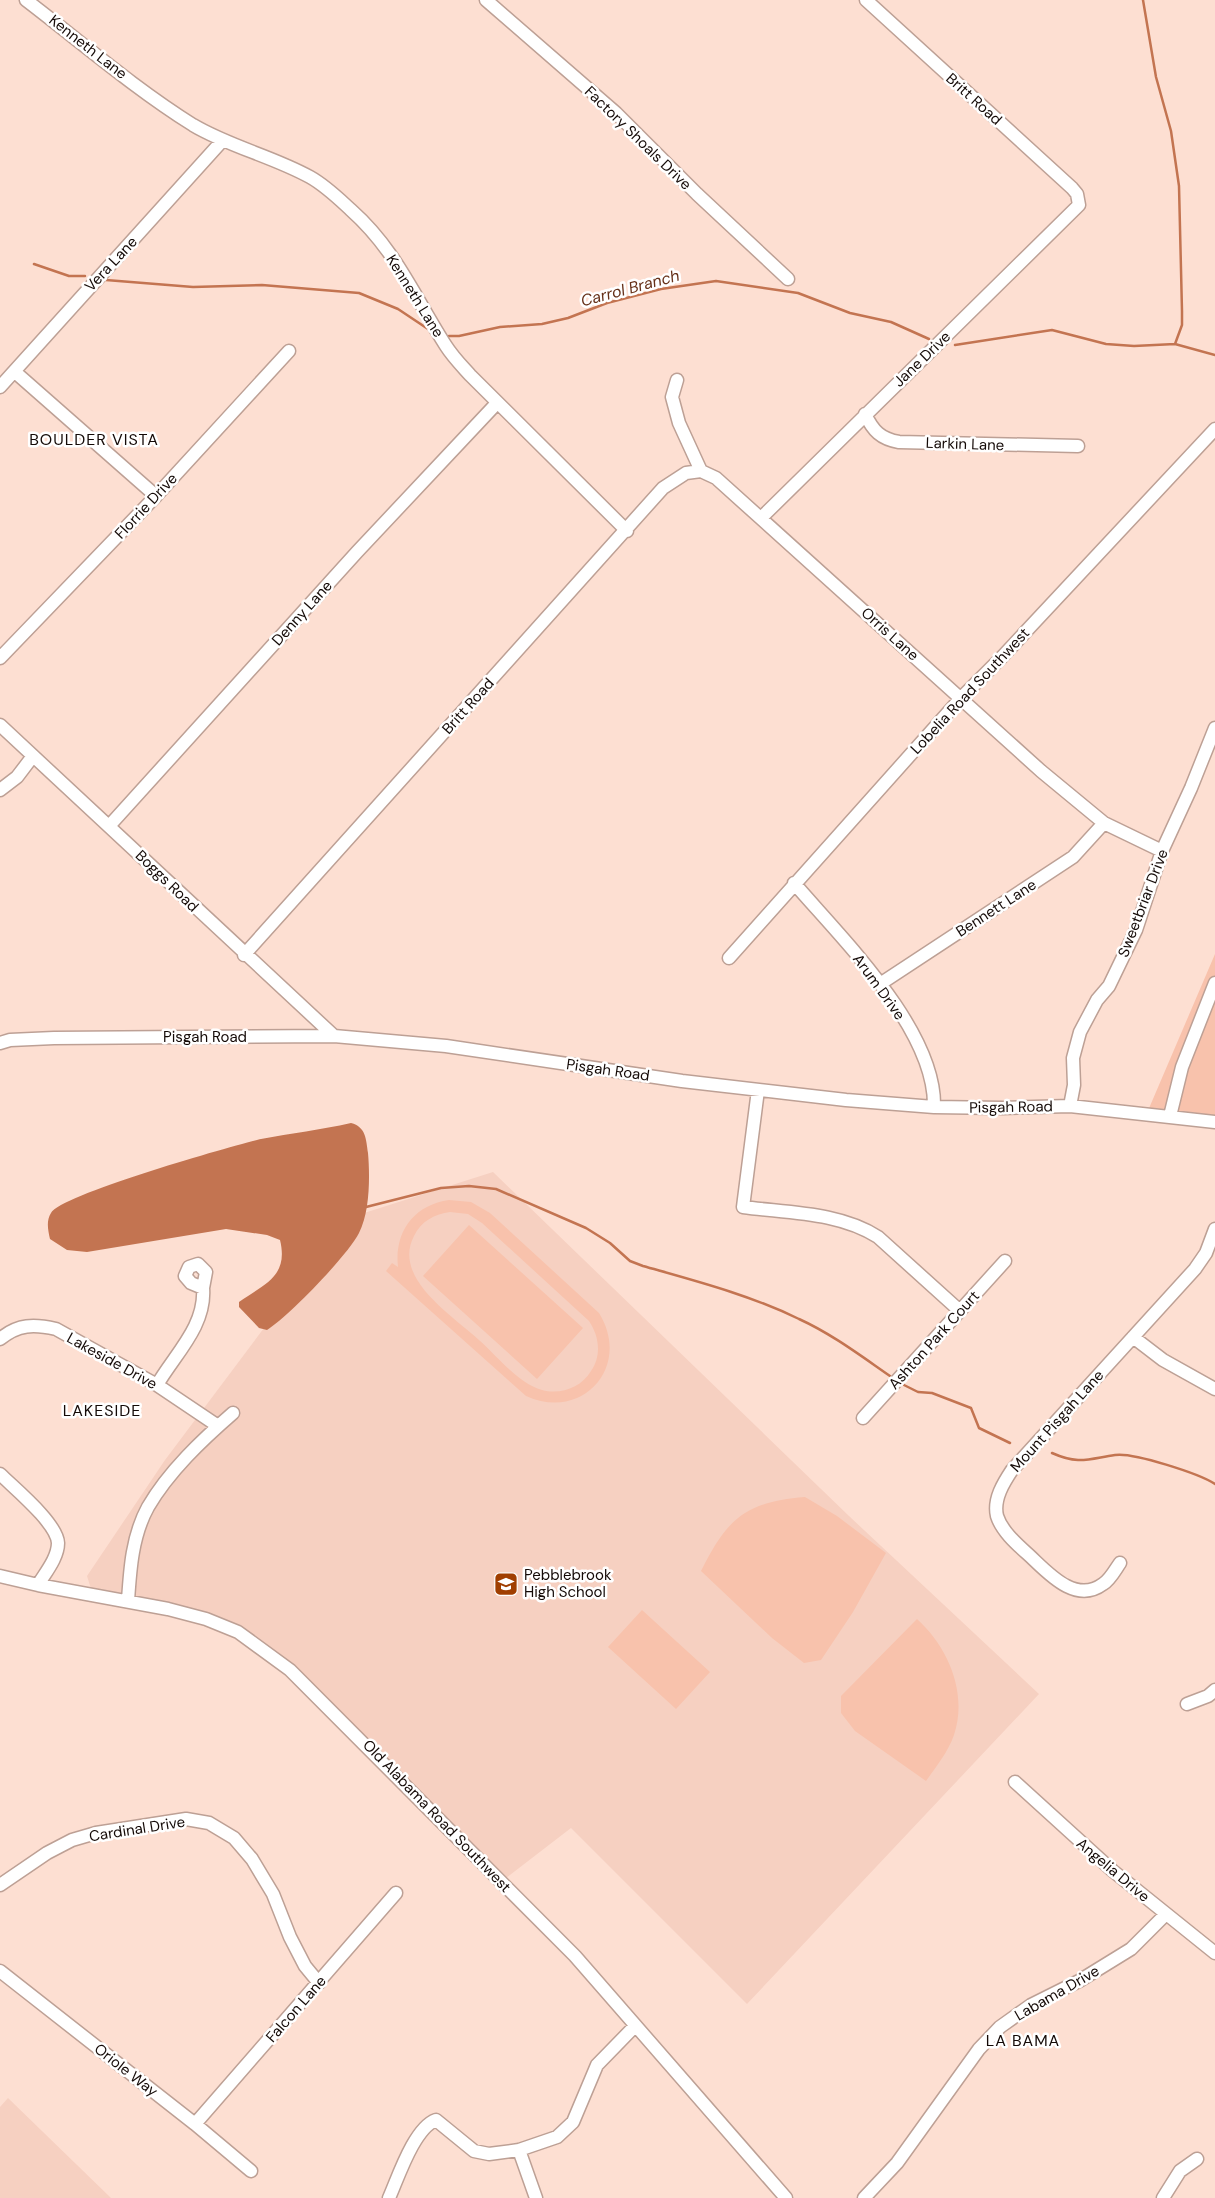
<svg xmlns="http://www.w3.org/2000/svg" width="1215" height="2198" font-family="'DM Sans',sans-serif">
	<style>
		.built { fill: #f6d0c1 }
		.green { fill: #f8c2ac; fill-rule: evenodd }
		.water { fill: #c37451 }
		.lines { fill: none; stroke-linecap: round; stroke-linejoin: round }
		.stream { stroke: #c37451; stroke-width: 2.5 }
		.minor-casing { stroke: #bda095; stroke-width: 15 }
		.minor { stroke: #fff; stroke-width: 12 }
		.labels { text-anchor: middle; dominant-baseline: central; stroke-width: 5; stroke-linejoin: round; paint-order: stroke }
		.street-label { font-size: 15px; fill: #140a07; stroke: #fff }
		.poi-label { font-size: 15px; fill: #140a07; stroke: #fff; text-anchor: start }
		.water-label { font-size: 16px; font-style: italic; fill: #663018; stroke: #fff }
		.neighbourhood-label { font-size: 16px; letter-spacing: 1px; fill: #140a07; stroke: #fff }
	</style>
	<rect width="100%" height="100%" fill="#fddfd2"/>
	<path class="built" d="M493 1172 849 1516 1039 1694 747 2004 571 1828 497 1885 255 1644 184 1615 92 1592 87 1576 165 1460 321 1252 361 1214Z
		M8 2098 111 2198H0V2107Z"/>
	<path class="green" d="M1215 954V1121L1147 1113Z
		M449 1200 471 1202 490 1213 599 1313C632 1366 583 1422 526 1396L386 1271 392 1263 398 1267C394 1232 414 1205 449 1200ZM450 1212 468 1214 482 1223 589 1321C599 1336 602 1355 591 1371 581 1388 560 1395 542 1390 518 1383 497 1356 479 1340 452 1315 392 1278 414 1236 421 1221 435 1214 450 1212Z
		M469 1225 583 1328 537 1379 423 1276Z
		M805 1497 837 1516 886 1553 853 1612 821 1660 804 1663 772 1638 701 1571C727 1519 745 1502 805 1497Z
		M642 1610 710 1672 676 1709 608 1647Z
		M917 1619C948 1647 968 1693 954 1735 948 1752 936 1767 926 1781L855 1731 841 1713V1696Z"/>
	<path class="water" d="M351 1123C366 1127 366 1139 368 1153 370 1176 370 1212 359 1233 348 1255 288 1317 267 1330L259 1328 239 1307V1302C264 1284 289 1277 280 1240L267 1235 226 1229 87 1252 67 1250 50 1239C48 1230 46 1221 51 1213 62 1194 232 1146 261 1139 291 1133 321 1130 351 1123Z"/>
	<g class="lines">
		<path class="stream" d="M1143 0 1156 77 1171 131 1179 186 1182 311V325L1175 344
			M34 264 69 276H85
			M106 280 193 287 262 285 359 293 398 309 431 331
			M449 336H459L500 327 542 324 568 318 607 303 661 289 716 281 798 293 850 313 891 322 929 339
			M955 345 1052 330 1106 344 1134 346 1175 344 1215 355
			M366 1207 441 1188 469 1186 496 1189 586 1228 610 1243 630 1261 643 1266C696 1281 750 1295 799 1319 832 1334 861 1356 890 1376
			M904 1385 918 1392 932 1393 971 1408 979 1428 1010 1443
			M1052 1453C1079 1465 1088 1459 1115 1455 1133 1452 1200 1474 1215 1484"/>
		<g class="minor-casing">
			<path id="minor" d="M26 0C81 42 134 88 193 125 230 147 272 156 310 177 326 186 338 198 351 210 396 250 415 298 446 346 453 357 462 366 470 375L627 531
				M486 0 616 113 697 194 788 279
				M15 372 156 496
				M677 380 672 397 679 423 701 471 716 478 1041 771 1104 823 1162 851
				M0 387 222 141
				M865 414C873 431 881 439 899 442L1078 446
				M761 518 1079 205 1077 194 1072 188 866 0
				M0 658 156 496 289 351
				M0 725 334 1036
				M0 790 17 777 33 756
				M110 825 357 552 497 403
				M794 883C842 939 936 1030 934 1107
				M244 955 663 488 686 473 701 471
				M729 958 961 698 1002 657 1215 429
				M880 984 1073 857 1104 823
				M0 1043 10 1040 54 1038 334 1036 446 1046 682 1081 846 1100 934 1107 1003 1108 1070 1106 1215 1122
				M758 1090 743 1207C788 1213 839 1212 878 1237L960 1311
				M1070 1106 1074 1085 1073 1058 1080 1032 1097 1000 1109 986 1136 930 1162 851 1191 788 1215 728
				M1170 1116 1182 1067 1215 983
				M198 1264 206 1272 203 1288 191 1283 185 1276 189 1267Z
				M1133 1337 1163 1360 1215 1389
				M0 1339C18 1324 34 1324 56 1329L157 1385 218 1426
				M157 1385C175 1354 206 1326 203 1288
				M863 1418 1005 1261
				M0 1474C14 1488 57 1523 58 1543 58 1558 45 1573 38 1585
				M1120 1563C1115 1570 1110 1580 1103 1584 1076 1604 1049 1574 1031 1557 1019 1546 1002 1532 997 1516 993 1499 1004 1482 1012 1470L1195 1269 1206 1253 1215 1229
				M0 1576 38 1585 168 1609 206 1619 238 1632 290 1670 575 1956 786 2198
				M128 1601C130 1570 132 1536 148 1507 169 1471 202 1440 233 1413
				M1187 1704 1208 1696 1215 1690
				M1015 1782 1113 1871 1215 1953
				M0 1885 47 1853 72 1840 96 1833 186 1819 209 1823 234 1838 252 1859 273 1894 290 1937 305 1966 319 1983
				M0 1971 195 2124 251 2171
				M195 2124 396 1893
				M519 2150 536 2198
				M389 2198C398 2178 414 2128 436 2120L474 2151 489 2154 519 2150 557 2137 573 2122 597 2065 635 2026
				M864 2198 897 2163 979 2049 1000 2027 1031 2005 1079 1981 1131 1949 1166 1914
				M1163 2198 1180 2171 1197 2159"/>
		</g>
		<use href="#minor" class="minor"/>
	</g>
	<defs>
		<g id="school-square" transform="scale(1.25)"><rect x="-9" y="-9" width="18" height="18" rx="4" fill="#a03e00" stroke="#fff"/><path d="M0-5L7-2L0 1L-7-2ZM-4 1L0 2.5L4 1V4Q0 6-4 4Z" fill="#fff"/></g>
	</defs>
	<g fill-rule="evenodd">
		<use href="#school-square" x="506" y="1584"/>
	</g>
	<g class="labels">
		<g class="street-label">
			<text transform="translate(88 47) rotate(38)">Kenneth Lane</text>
			<text transform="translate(974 99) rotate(42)">Britt Road</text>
			<text transform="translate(638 138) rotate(44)">Factory Shoals Drive</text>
			<text transform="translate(111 264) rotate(-47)">Vera Lane</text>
			<text transform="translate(415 296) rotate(58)">Kenneth Lane</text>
			<text transform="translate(922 359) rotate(-44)">Jane Drive</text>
			<text transform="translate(965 444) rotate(2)">Larkin Lane</text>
			<text transform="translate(146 506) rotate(-47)">Florrie Drive</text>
			<text transform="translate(302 613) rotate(-48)">Denny Lane</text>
			<text transform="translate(890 634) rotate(42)">Orris Lane</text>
			<text transform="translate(970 691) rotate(-47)">Lobelia Road Southwest</text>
			<text transform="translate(468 706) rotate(-48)">Britt Road</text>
			<text transform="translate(167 881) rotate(44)">Boggs Road</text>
			<text transform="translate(1143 903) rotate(-69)">Sweetbriar Drive</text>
			<text transform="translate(996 908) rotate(-33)">Bennett Lane</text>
			<text transform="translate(879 987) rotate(54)">Arum Drive</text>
			<text x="205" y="1037">Pisgah Road</text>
			<text transform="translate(608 1070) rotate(8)">Pisgah Road</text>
			<text transform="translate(1011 1107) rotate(-1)">Pisgah Road</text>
			<text transform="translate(934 1340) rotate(-48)">Ashton Park Court</text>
			<text transform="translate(112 1361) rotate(29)">Lakeside Drive</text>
			<text transform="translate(1057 1421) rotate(-48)">Mount Pisgah Lane</text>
			<text transform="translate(437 1816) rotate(46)">Old Alabama Road Southwest</text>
			<text transform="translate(137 1829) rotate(-9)">Cardinal Drive</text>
			<text transform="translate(1113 1870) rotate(40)">Angelia Drive</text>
			<text transform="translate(1057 1993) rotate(-30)">Labama Drive</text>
			<text transform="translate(296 2009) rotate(-49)">Falcon Lane</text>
			<text transform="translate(126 2070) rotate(38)">Oriole Way</text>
		</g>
		<g class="poi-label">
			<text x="524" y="1575">Pebblebrook<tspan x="524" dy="17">High School</tspan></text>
		</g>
		<g class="water-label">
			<text transform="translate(630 288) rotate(-15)">Carrol Branch</text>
		</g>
		<g class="neighbourhood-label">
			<text x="94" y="439">BOULDER VISTA</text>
			<text x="102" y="1410">LAKESIDE</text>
			<text x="1023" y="2040">LA BAMA</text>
		</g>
	</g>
</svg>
